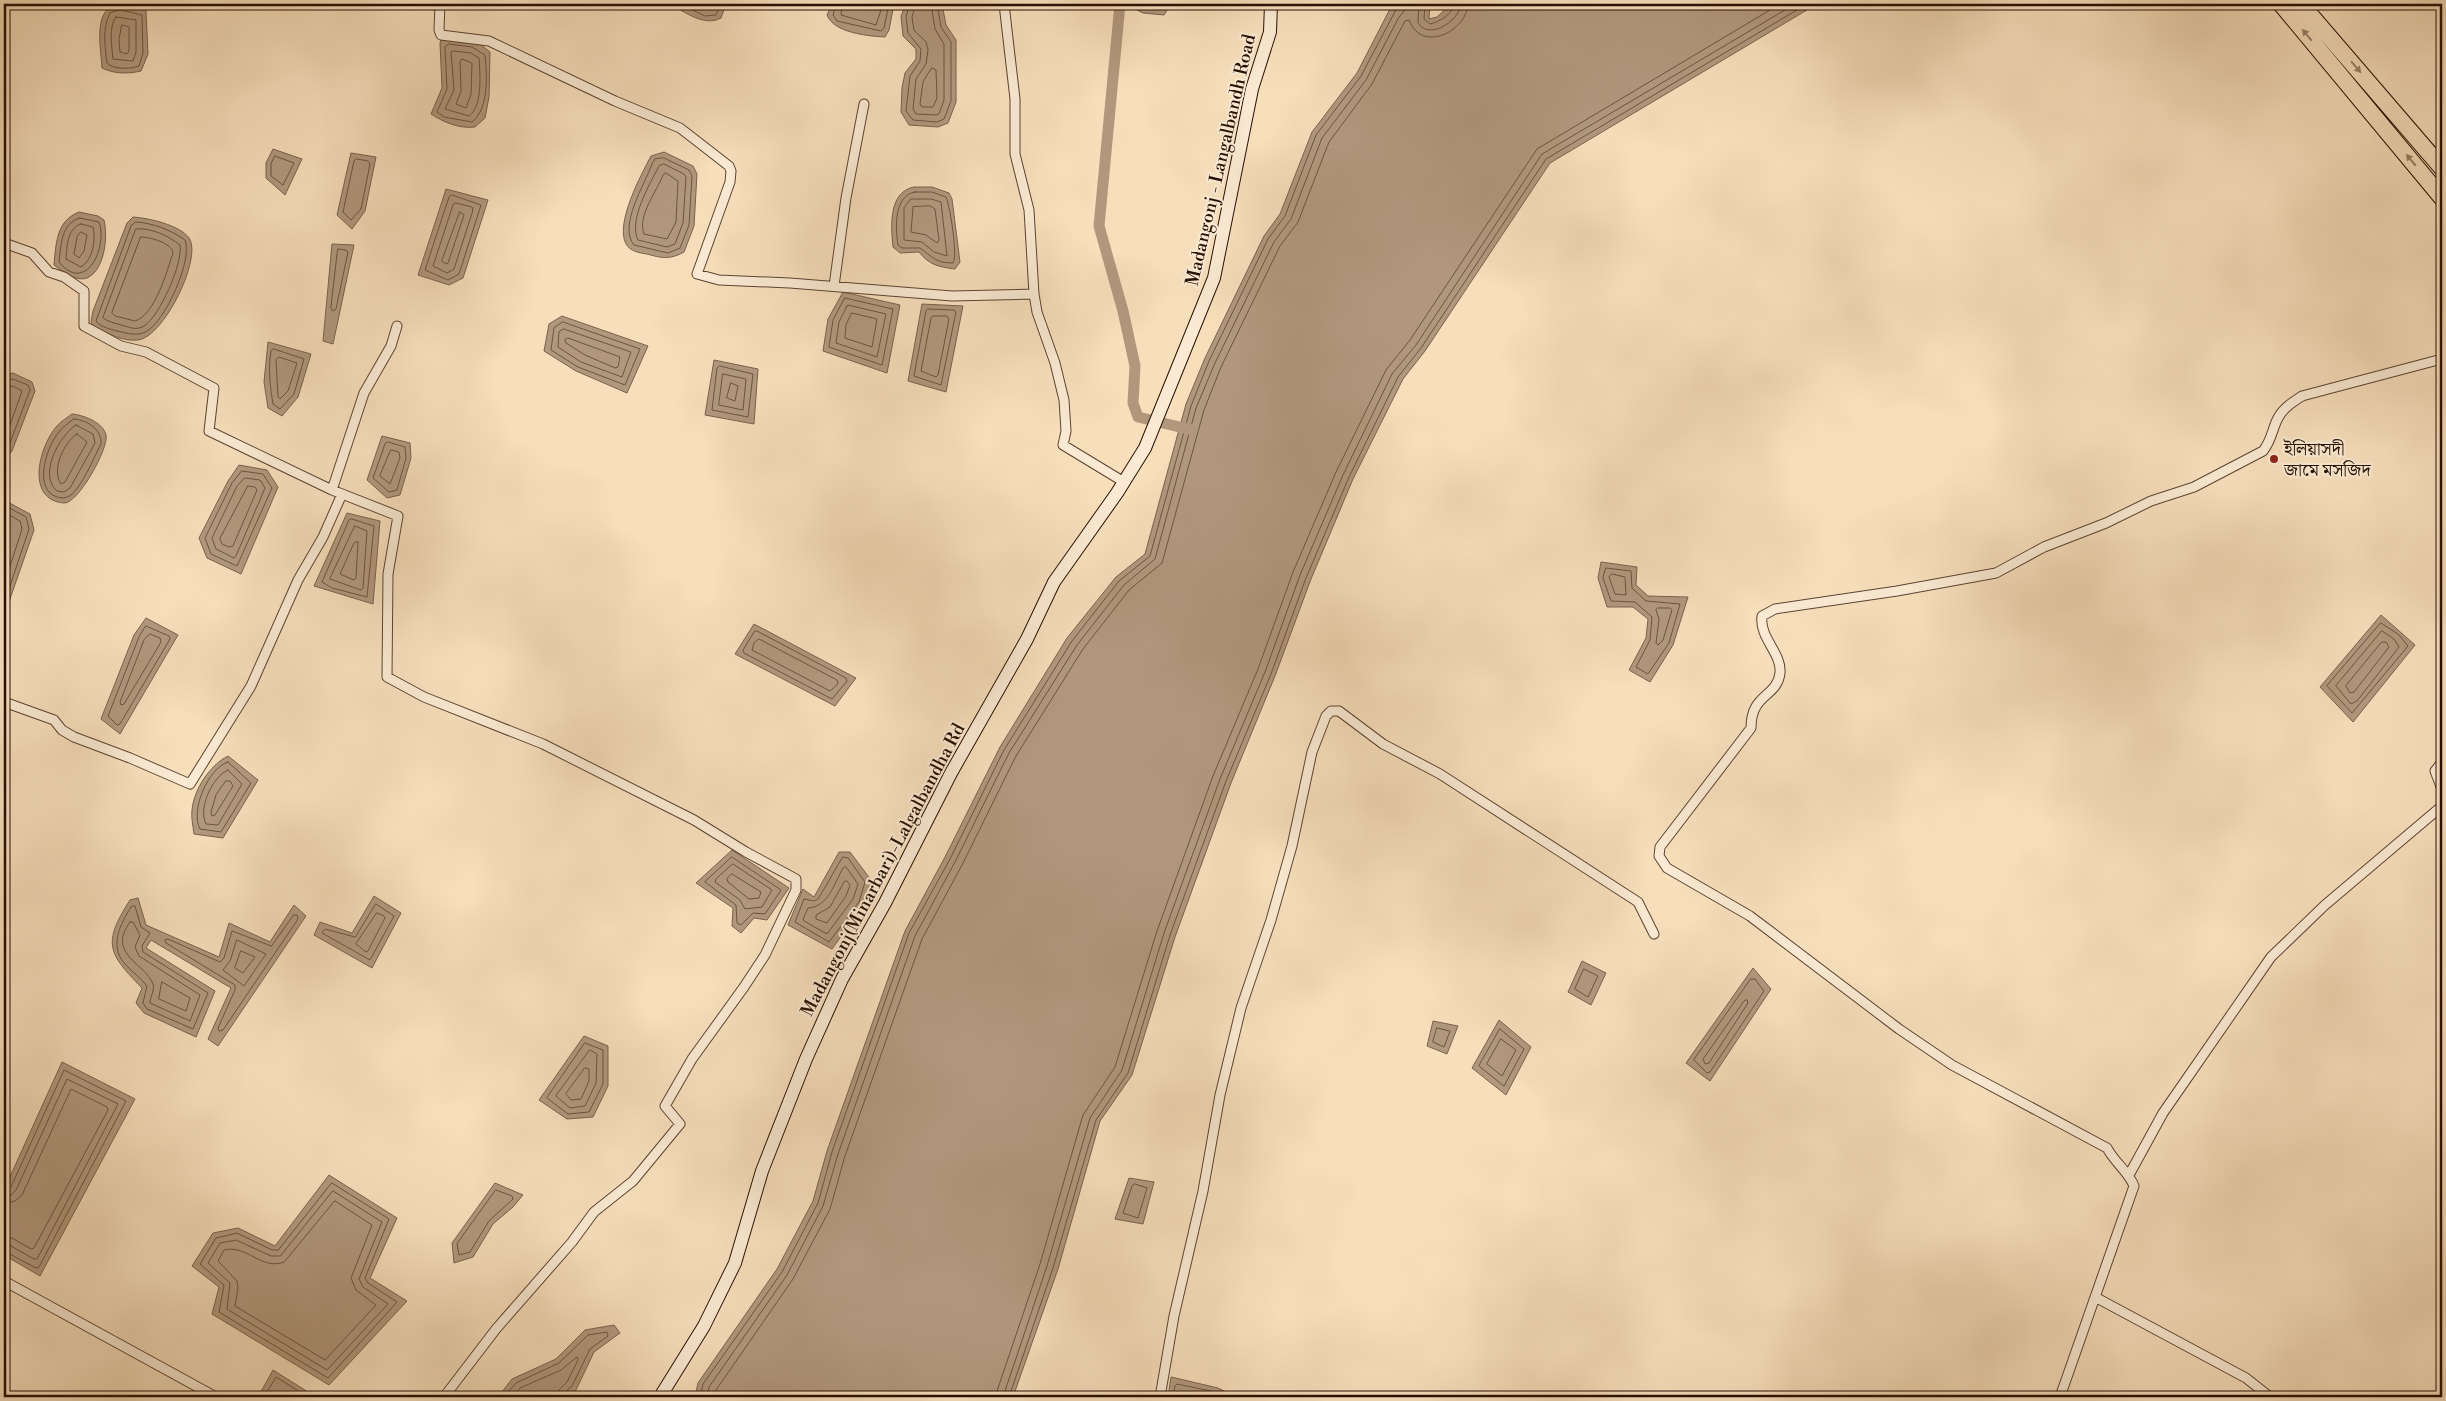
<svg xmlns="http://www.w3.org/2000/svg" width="2446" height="1401" font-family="'Libre Bodoni','Noto Serif Bengali',serif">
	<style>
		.water { fill: #b1987d; stroke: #7a614c }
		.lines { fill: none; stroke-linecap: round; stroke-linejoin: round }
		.shore { stroke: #6c5440; stroke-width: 1 }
		.canal { stroke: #b1987d; stroke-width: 11 }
		.street-casing { stroke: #5c4330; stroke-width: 11 }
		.secondary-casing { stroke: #280f02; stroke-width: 14 }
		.highway-casing { stroke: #280f02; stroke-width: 18 }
		.street { stroke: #faead3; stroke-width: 9 }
		.secondary { stroke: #faead3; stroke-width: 12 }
		.highway { stroke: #f7dfbc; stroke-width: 16 }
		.oneway { fill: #9a8168 }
		.poi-dot { fill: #8f2418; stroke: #faead3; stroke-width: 2 }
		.labels { text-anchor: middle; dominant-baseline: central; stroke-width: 4; stroke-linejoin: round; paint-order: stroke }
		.street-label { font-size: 18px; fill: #280f02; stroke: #faead3 }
		.poi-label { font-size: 18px; fill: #280f02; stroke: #faead3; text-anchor: start }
	</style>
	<rect width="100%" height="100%" fill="#f7dfbc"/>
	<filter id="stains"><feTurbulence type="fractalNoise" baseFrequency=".004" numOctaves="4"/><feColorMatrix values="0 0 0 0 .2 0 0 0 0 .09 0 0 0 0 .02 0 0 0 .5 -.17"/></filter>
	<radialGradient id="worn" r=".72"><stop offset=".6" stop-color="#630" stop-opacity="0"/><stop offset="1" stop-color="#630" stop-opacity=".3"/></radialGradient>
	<path class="water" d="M670 4H726L721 18C704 27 685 12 670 4Z
		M832 4H894L889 30 885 37C868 36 834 33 827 15Z
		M906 4H942L946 25 956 40V102L948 123 938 127 909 125 901 112 902 88 905 73 916 59V49L903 36 901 16Z
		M1133 4H1171L1164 15 1143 13 1133 8Z
		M1400 4H1430L1429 19 1437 17 1451 4H1817L1550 163 1425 351 1403 379 1353 479 1311 579 1275 676 1231 783 1175 937 1132 1075 1100 1121 1058 1269 1013 1397H695L698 1383 777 1269 813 1201 827 1151 905 931 945 857 1000 747 1067 638 1116 577 1145 554 1186 404 1205 358 1264 236 1280 214 1312 132 1357 73 1391 7Z
		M111 6 141 7 146 11 148 54 141 71C128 74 114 74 102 68 101 49 94 18 111 6Z
		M448 39 480 44 490 52 489 97 485 118 475 127C459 129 443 122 431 114L442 88 440 43 441 40Z
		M273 149 302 159 285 195 266 178V163Z
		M664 152 693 166 697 174 694 226 684 252C670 260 661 258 647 254 639 253 630 251 626 244 615 223 641 175 651 156Z
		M351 153 376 157 365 211 352 229 337 215Z
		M914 187H932L949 193 952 199 960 262 955 269C939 267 929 265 919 252L900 253 893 247C891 227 888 192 914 187Z
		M446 189 488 200 463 278 449 285 418 275Z
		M79 212 98 216 104 220C108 236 105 270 87 278 76 282 62 271 54 265 56 244 56 221 79 212Z
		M133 217C148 218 180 225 189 238 203 258 163 338 138 340 124 342 107 333 94 328L91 322 93 311 127 223Z
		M332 244 354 245 333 344 323 341Z
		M843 292 900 305 887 373 823 351 828 319Z
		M922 304 963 306 946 392 908 381Z
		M562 316 648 346 627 393 576 371 544 351 549 324Z
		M268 342 311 354 298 397 282 416 268 408 264 382Z
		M714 360 758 369 754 424 705 415Z
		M13 373 32 382 35 391 12 451 4 460V379L8 374Z
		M72 414C83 415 103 422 106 435 109 448 78 504 64 503 25 500 39 446 57 426 61 421 67 418 72 414Z
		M382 436 410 443 411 458 400 495 387 498 367 480Z
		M239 465 267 470 278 487 241 574 207 558 199 538 228 481Z
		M4 500 30 514 34 530 4 616Z
		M347 513 380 521 373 604 314 586Z
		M1601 562 1637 567 1636 585 1648 596 1688 597 1673 645 1650 682 1629 670 1646 638 1648 619 1633 607H1607L1598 578Z
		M2381 615 2415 645 2353 722 2320 687Z
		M146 618 178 635 120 734 101 719 134 635Z
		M754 624 856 678 835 706 735 654Z
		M228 756 258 780 223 838 194 834C193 826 191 817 192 810 194 789 210 765 228 756Z
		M732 850 789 888 767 920 754 918 741 933 732 926 733 908 696 883Z
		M839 852H850L871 880 864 904 832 949 788 925 803 889 814 897Z
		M374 896 401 913 372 968 314 935 320 922 352 933Z
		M138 898 146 925 219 957 229 923 270 942 294 905 306 916 218 1046 208 1039 231 988 151 940 146 948 215 991 196 1037 144 1013 136 1003 142 988C108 953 102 944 130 900Z
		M1582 961 1606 973 1591 1005 1568 992Z
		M1753 968 1771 989 1710 1081 1686 1063Z
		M1499 1020 1531 1047 1506 1095 1472 1068Z
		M1433 1021 1458 1026 1447 1054 1427 1046Z
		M584 1036 608 1046V1086L593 1117 567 1119 539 1100Z
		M62 1062 135 1099 40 1276 4 1255V1190Z
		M329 1175 397 1218 370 1278 407 1301 329 1385 212 1314 219 1287 192 1266 213 1233 238 1228 275 1246Z
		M1129 1178 1154 1182 1143 1224 1115 1219Z
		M495 1183 523 1195 513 1207 493 1224 473 1257 454 1263 452 1243Z
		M614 1325 620 1333 594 1352 576 1390 566 1397H498L512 1379 556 1359 585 1330Z
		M273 1370 316 1397H258Z
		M1171 1377 1218 1388 1236 1397H1168Z"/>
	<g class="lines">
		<path class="shore" d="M680 4 705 16 716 15 720 4
			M836 4 833 15 837 21 881 31 884 28 889 4
			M842 4 841 15 876 25 883 4
			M910 4 906 16 908 33 921 49 920 61 910 76 906 111 913 120 937 122 944 119 951 101V42L941 27 937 4
			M916 4 912 17 914 30 926 42 928 50 926 64 916 79 913 109 916 114 936 115 939 114 944 100V44L935 29 931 4
			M1419 4 1418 23C1430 41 1460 20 1461 4
			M1425 4 1424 19 1430 24C1439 22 1453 14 1454 4
			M121 10 142 15 143 53 139 66C130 69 114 70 107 63 105 47 102 28 110 13Z
			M116 17 136 20V52L133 61 113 59C112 47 108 27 116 17Z
			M122 25 129 27V51L127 54 120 52 119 40Z
			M449 44 472 47 485 55C487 75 489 109 472 122L444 117 437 112 447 89 445 47Z
			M454 51 471 53 479 58C480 74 483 106 469 116L445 109 454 90 451 52Z
			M462 59 472 63 471 94 466 108 456 104 461 91 460 62Z
			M932 68 936 70 937 98 933 107H922L920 104 923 82Z
			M275 156 294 163 283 185 271 176V164Z
			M664 158 689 170 692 176 689 225 680 248 668 253 634 245C618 226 645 184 652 164L655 159Z
			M357 159 368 161 370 164 361 209 351 220 343 212 354 161Z
			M664 164 684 174 686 177 683 223 675 244 667 247 638 240C628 220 650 184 659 166Z
			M666 173 678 181 676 222 667 239 644 234C637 216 657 191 663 175Z
			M915 192H932L946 197C950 206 958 256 953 263 935 263 933 257 920 248H902L898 245C895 228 894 195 915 192Z
			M452 195 481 205 459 274 448 280 425 270 449 197Z
			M911 199H931L941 202 947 256 934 252 922 242 904 240V208Z
			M456 203 472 207 473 210 454 269 447 273 433 266 453 205Z
			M930 206 935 209 939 240 937 243 926 235 911 232 913 207Z
			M460 212 464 215 448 263 446 264 442 261Z
			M80 218 99 222C108 247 86 295 59 262 61 245 61 223 80 218Z
			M136 222C153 223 171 230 185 240 193 260 165 321 147 331 137 337 127 333 117 331 110 329 100 327 96 321L131 226Z
			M81 224 93 227C96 239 93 260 81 267L66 259C67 247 67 228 81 224Z
			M136 229C150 227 169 236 180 245 183 263 160 316 144 326 136 331 129 327 121 325 115 323 108 322 103 318Z
			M81 232 87 235 84 251 79 258 74 254 77 237Z
			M141 237C150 237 172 243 173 253 167 271 155 315 135 321L115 316 112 313Z
			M338 249 346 250 348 252 336 309 333 311 331 308Z
			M845 298 893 309 882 365 829 347 833 320Z
			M848 305 886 314 877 357 836 343 839 322Z
			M928 309 954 310 956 312 941 385 914 376 926 311Z
			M852 313 877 319 872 347 845 338 846 325Z
			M933 316H947L949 319 938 375 936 377 921 371 931 318Z
			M563 322 640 349 625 385 578 367 551 350 554 328Z
			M564 329 631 352 622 377 581 362 558 347 559 332Z
			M568 338 620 357 618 367 615 368 585 355 566 343 565 340Z
			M274 349 304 359 294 394 280 409 273 404C270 386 268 369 271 351Z
			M279 357 297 363 288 391 280 399 278 397 276 360Z
			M720 366 753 374 748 417 712 410 717 368Z
			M723 374 746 379 743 410 719 405Z
			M4 382 13 379 28 385 30 390 8 448 4 453
			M731 383 738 386 735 401 727 398Z
			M4 388 13 386 22 391 4 442
			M74 419C88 420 102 430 101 444 93 459 86 478 75 491 72 495 67 498 62 498 34 495 44 457 53 441 58 431 65 425 74 419Z
			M76 425 93 434 95 443 70 488 64 492 57 491C38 475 59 436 76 425Z
			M77 434 87 442 65 482 61 484C51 470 64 442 77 434Z
			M388 442 405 447 406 458 397 490 389 492 373 478 385 444Z
			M391 450 399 452 400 458 390 484 380 476Z
			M242 471 263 474 272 488 237 566 211 554 205 538 232 483Z
			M245 478 260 480 265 488 236 556 234 558 216 549 212 538 237 486Z
			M248 486 255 487 257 490 233 546 229 547 222 544 220 539Z
			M4 505 26 517 29 529 4 604
			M4 512 20 521 22 529 4 585
			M352 519 374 526 367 597 332 588 322 582 349 520Z
			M355 526 367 531 363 588 361 590 330 579Z
			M358 542 356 578 354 580 340 574 354 543Z
			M1606 568 1631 571 1632 588 1646 601 1680 604 1669 643 1648 674 1636 667 1650 640 1652 617 1635 602 1611 601 1603 578Z
			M1612 574 1625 577 1626 595 1615 594 1609 577Z
			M1658 608H1670L1672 610 1663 640 1658 645 1656 643 1659 619 1656 610Z
			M2381 623 2398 634 2408 646 2352 713 2327 686Z
			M146 626 169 636 170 639 120 724 117 725 108 716 139 637Z
			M757 631 846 678 847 681 832 699 744 653 743 650 754 632Z
			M2382 631 2394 639 2399 647 2357 701 2351 704 2336 686Z
			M150 634 160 638 161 642 124 704 121 705 120 702 144 640Z
			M759 639 837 680 838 684 830 691 752 650 754 643Z
			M2382 642H2386L2389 647 2354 692 2350 693 2346 686Z
			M228 762 251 783 221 832 200 829C190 811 208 768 228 762Z
			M228 770 242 784 218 825 206 824C198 808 212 777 228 770Z
			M226 781H230L233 786 215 815 212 816 211 812 216 795Z
			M732 857 781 890 765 914 753 913 741 925 737 923 736 905 705 882Z
			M843 857 848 858 865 882 859 902 829 942 795 922 804 899 814 901 818 899Z
			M733 864 772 890 762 907 745 909 740 900 715 882 716 879Z
			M846 867 858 884 853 899 827 934 804 921 803 919 808 908C828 907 834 884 843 868Z
			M732 874 761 892 759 898 749 899 728 882 727 879Z
			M847 881 850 885 846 896 827 923 816 919V915L830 907 844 882Z
			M376 904 394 916 370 960 322 933 325 929 355 937Z
			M135 906 141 927 150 933 142 946 143 952 208 993 193 1029 147 1009 143 1003 147 986C141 978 131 971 124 963 109 945 121 923 131 907Z
			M377 913 384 916 385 918 368 951 366 952 356 944Z
			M294 915H297L298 919 223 1030 219 1031 218 1028 235 990V985L166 943 165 940 168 939 220 962 224 958 232 931 271 946Z
			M130 922H133L140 935 135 947 139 956 200 995 190 1021 150 1003C150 997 155 990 153 984 145 963 106 954 130 922Z
			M237 940 266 954 244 986 223 970 230 961Z
			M241 951 255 957 243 973 235 968Z
			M1584 969 1598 976 1588 997 1575 989Z
			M1751 979H1755L1764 991 1710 1072 1707 1073 1694 1060Z
			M162 982 190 998 186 1011 159 999Z
			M1747 1000 1748 1003 1709 1063 1705 1064 1703 1059 1744 1001Z
			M1437 1028 1450 1031 1444 1047 1433 1042Z
			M1500 1029 1524 1049 1504 1086 1479 1066Z
			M1501 1039 1516 1050 1502 1076 1487 1064Z
			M585 1043 603 1050V1084L589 1112 568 1114 547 1098Z
			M590 1050 597 1054 596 1083 585 1106 570 1108 556 1096Z
			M585 1068 589 1069V1081L581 1099 571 1100 566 1094Z
			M332 1183 389 1219 365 1278 368 1283 397 1302 328 1378 219 1312 224 1285 200 1264 216 1238 237 1233 272 1250H278Z
			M1135 1184 1147 1188 1138 1218 1123 1213 1132 1186Z
			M4 1190 11 1187 64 1070 126 1101 39 1267 36 1268 4 1251
			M496 1190 512 1196 513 1199 489 1221 470 1252 459 1255 457 1244Z
			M333 1191 382 1222 359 1279 363 1287 388 1304 327 1370 227 1309 230 1283 208 1263 220 1243 236 1240 271 1256H280Z
			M4 1196 11 1195 16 1190 67 1079 118 1104 37 1259H34L11 1246 4 1244
			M335 1201 372 1225 351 1278 356 1290 376 1305 325 1360 235 1306 238 1288 237 1281 218 1261 224 1250C246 1244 262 1271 284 1262Z
			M4 1204 15 1201 22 1195 71 1089 107 1107 108 1110 34 1248 31 1249 12 1238 4 1237
			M264 1397 276 1377 308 1397
			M504 1397 516 1383 559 1363 588 1335 607 1332 608 1336 590 1349 572 1386 565 1392 564 1397
			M512 1397 520 1388 561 1370 577 1357 578 1360 567 1382 559 1390 558 1397
			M700 1397 703 1384 782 1272 818 1203 832 1152 909 933 950 859 1004 750 1072 641 1119 581 1150 556 1191 406 1209 361 1268 239 1285 216 1316 135 1361 76 1399 4
			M707 1397 709 1387 787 1275 823 1206 838 1154 915 936 955 862 1009 753 1077 645 1124 585 1155 559 1196 408 1215 363 1274 242 1291 219 1322 138 1366 80 1399 17 1404 11 1405 4
			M714 1397 716 1390 793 1279 830 1209 845 1156 922 939 962 865 1016 756 1083 649 1129 590 1162 563 1204 410 1221 367 1280 246 1298 222 1329 142 1372 84 1405 21 1409 20C1422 54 1467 31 1468 4
			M995 1397 1040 1264 1083 1115 1115 1067 1157 931 1213 776 1258 669 1293 572 1336 472 1386 370 1410 340 1537 149 1780 4
			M1003 1397 1047 1266 1090 1118 1122 1070 1164 933 1220 779 1265 672 1300 575 1343 475 1392 374 1416 345 1542 154 1795 4
			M1009 1397 1053 1268 1096 1120 1128 1073 1170 935 1226 781 1271 674 1306 578 1349 477 1398 377 1421 348 1546 159 1807 4
			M1173 1397 1175 1386 1177 1384 1216 1392 1226 1397"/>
		<path class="canal" d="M1120 4 1099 226 1123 311 1135 366 1133 403 1138 417 1192 430"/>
		<g class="street-casing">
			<path id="street" d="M440 4 439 30 441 35 489 41 615 101 680 128 729 166 731 171 730 182 697 274 719 280 790 283 952 296 1034 294
				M1004 4 1015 99V154L1029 210 1034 294 1037 312 1055 363 1064 400 1066 431 1063 445 1124 482
				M4 243 32 253 49 272 64 277 84 291V326L121 346 146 352 214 388 209 431 332 490 398 516 388 574 387 677 424 697 543 744 694 820 746 852 796 879V890L765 955 744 987 692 1059 665 1106 680 1124 633 1181 594 1212 572 1242 496 1329 444 1397
				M834 286 846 198 864 104
				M332 490 364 393 391 346 397 326
				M4 702 54 720 62 730 74 737 130 758 190 784 251 686 298 580 323 537 342 494
				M2442 762 2435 771 2442 789
				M2129 1175 2163 1113 2271 957 2325 905 2442 806
				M4 1281 216 1397
				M2095 1297 2246 1378 2270 1397
				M1160 1397 1174 1316 1203 1191 1220 1095 1241 1008 1271 920 1292 846 1312 752 1326 716 1331 711H1339L1383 744 1440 774 1638 902 1654 934
				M2060 1397 2134 1186C2128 1171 2115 1163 2107 1148L1952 1065 1899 1029 1750 916 1667 868 1659 856 1660 847 1751 728C1751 693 1777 698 1780 673 1782 653 1759 638 1762 616L1775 609 1897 591 1996 573 2044 547 2106 523 2151 501 2194 487 2263 451C2272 440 2272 429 2278 418 2283 408 2293 402 2302 396L2438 360"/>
		</g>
		<g class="secondary-casing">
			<path id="secondary" d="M660 1397 704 1326 735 1263 762 1171 806 1059 842 979 885 903 951 773 1027 639 1054 582 1117 493 1145 448 1214 278 1252 89 1270 32 1271 4"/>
		</g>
		<g class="highway-casing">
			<path id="highway" d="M2281 4 2442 198
				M2301 4 2442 168"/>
		</g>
		<use href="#street" class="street"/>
		<use href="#secondary" class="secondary"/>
		<use href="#highway" class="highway"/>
	</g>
	<defs><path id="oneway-solid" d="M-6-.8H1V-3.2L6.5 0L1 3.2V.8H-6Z" transform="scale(1.25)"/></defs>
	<g class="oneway">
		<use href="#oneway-solid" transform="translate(2307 35) rotate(-130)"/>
		<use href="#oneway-solid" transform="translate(2356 67) rotate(49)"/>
		<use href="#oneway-solid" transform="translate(2411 160) rotate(-130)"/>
	</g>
	<circle class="poi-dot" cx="2274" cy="459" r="5"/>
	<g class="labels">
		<g class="street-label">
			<text transform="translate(1221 160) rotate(-77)">Madangonj - Langalbandh Road</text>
			<text transform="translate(883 870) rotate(-62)">Madangonj(Minarbari)-Lalgalbandha Rd</text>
		</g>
		<g class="poi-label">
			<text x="2284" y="449">ইলিয়াসদী<tspan x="2284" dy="21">জামে মসজিদ</tspan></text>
		</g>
	</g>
	<rect width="2446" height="1401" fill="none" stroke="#f7dfbc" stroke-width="20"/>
	<rect x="5" y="5" width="2436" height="1391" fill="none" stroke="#280f02" stroke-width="2.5"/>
	<rect x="10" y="10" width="2426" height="1381" fill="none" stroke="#280f02"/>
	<rect width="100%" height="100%" filter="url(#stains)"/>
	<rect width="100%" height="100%" fill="url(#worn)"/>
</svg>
